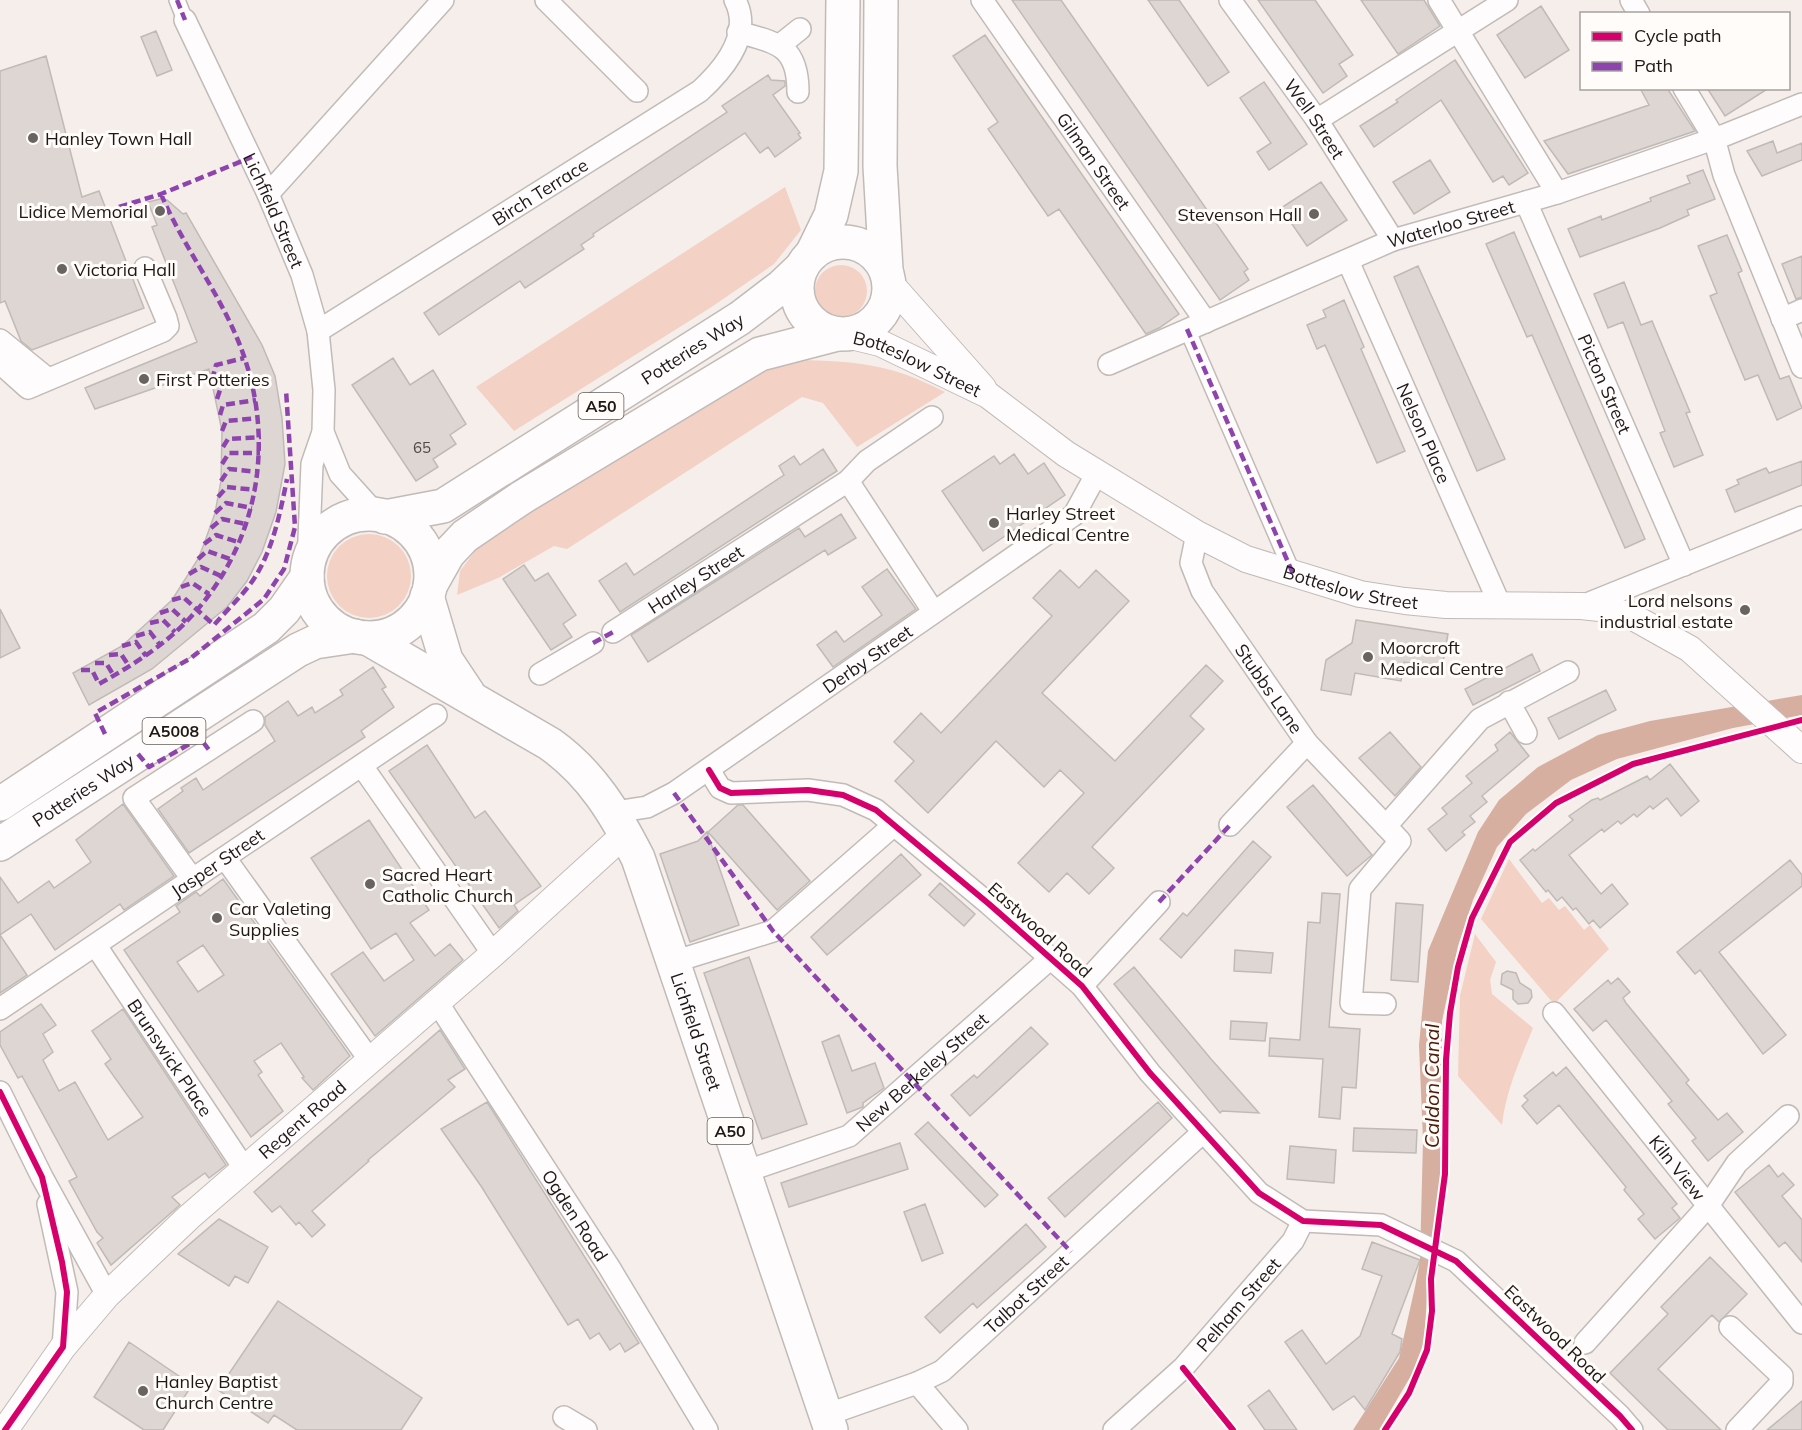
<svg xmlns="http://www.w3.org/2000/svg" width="1802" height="1430" font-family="Mulish,sans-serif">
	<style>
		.green { fill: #f3d1c5 }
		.water { fill: #d6afa0 }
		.building { fill: #ddd6d3; stroke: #c0bab7; stroke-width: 1.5; fill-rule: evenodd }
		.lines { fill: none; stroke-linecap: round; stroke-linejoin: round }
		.pedestrian-casing { stroke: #c1bbb8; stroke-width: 18 }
		.minor-casing { stroke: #c1bbb8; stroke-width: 24 }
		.tertiary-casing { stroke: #c1bbb8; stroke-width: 28 }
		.primary-casing { stroke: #c1bbb8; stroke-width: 36 }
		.trunk-casing { stroke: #c1bbb8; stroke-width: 36 }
		.pedestrian { stroke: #fefcfc; stroke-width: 15 }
		.minor { stroke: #fefcfc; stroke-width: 21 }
		.tertiary { stroke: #fefcfc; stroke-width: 26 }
		.primary { stroke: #fefcfc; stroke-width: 33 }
		.trunk { stroke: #fefcfc; stroke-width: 33 }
		.quiet { stroke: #8e44ad; stroke-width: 4.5; stroke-dasharray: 9 4.5; stroke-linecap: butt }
		.cycleway-casing { stroke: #fffcfa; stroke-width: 10 }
		.cycleway { stroke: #d6006c; stroke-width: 6 }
		.poi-dot { fill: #6a6461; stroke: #fffcfa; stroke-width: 2 }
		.labels { text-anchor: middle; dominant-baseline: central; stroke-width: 6; stroke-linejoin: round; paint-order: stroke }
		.number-label { font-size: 15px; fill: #4e4846 }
		.shield { fill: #fffcfa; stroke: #625d5b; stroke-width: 1.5 }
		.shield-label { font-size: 16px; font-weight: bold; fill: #1e1917 }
		.street-label { font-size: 18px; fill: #1e1917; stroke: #fffcfa }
		.poi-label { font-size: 18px; fill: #1e1917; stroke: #fffcfa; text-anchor: start }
		.water-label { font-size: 20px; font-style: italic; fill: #4b1b07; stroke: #fffcfa }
	</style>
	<rect width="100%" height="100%" fill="#f6eeea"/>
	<path class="green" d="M785 187 801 230 774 264 710 308 514 431 476 387Z
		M815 291a26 26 0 1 1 52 0a26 26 0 1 1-52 0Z
		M797 360C857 361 891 364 945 392L857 447 823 403 802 397 567 549 554 546 498 578 457 595 460 571 479 546 513 520 746 378Z
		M327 576a42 42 0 1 1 84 0a42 42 0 1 1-84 0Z
		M1509 859 1542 903 1549 898 1559 910 1565 906 1584 930 1590 925 1609 949 1554 1004 1481 919Z
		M1475 934 1496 962 1490 980 1492 994 1533 1028C1520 1060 1506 1090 1502 1125L1458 1076 1460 996Z"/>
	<path class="water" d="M1802 695V715L1733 728 1617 759 1571 780 1526 814 1497 847 1473 900 1458 946 1442 1021V1169L1428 1281 1424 1342 1412 1374 1379 1430H1353L1399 1358 1415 1287 1420 1260 1423 1140 1419 1045 1428 951 1478 832 1499 800 1538 767 1598 735 1650 721Z"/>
	<path class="building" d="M1012 0H1061L1248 269 1244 272 1249 280 1220 300Z
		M1148 0H1179L1229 72 1208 86Z
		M1258 0H1315L1353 55 1339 64 1347 76 1323 93Z
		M1361 0H1424L1440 26 1398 54Z
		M1541 6 1569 50 1525 78 1497 35Z
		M156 31 172 70 157 76 141 37Z
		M985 35 1179 314 1159 328 1146 334 1059 209 1048 216 988 129 998 122 953 56Z
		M46 56 82 197 99 191 144 308 32 350 21 341 5 301 0 303V71Z
		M1455 60 1528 173 1509 185 1503 176 1493 182 1441 100 1374 147 1360 126 1398 102 1396 100Z
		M768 75 771 80 785 81V86L773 95 800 133 798 134 801 138 775 157 768 147 760 153 745 133 593 234 594 236 581 245 584 249 525 288 520 281 439 335 424 313 727 112 722 106Z
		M1264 82 1307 144 1269 170 1257 152 1271 143 1240 98Z
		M1640 88H1667L1695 131 1568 174 1544 141 1649 105Z
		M1707 88H1769L1725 116Z
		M1773 141 1777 153 1802 143V160L1762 176 1747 151Z
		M1430 160 1450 192 1414 214 1393 182Z
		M1703 170 1715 199 1687 210 1689 215 1660 228 1580 257 1568 229 1601 216 1602 220 1651 201 1650 198 1690 183 1687 176Z
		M1321 182 1347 220 1307 246 1281 208Z
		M160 199 167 200 183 214 186 213 262 345 275 376 282 418 285 464 276 512 262 552 247 581 227 607 152 669 89 705 73 673 122 646 172 600 198 559 204 544 215 513 221 481 222 431 209 369 95 409 85 388 197 342 152 227 157 225 148 202Z
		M1514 232 1645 539 1625 548 1532 335 1527 337 1486 244Z
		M1727 235 1742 271 1738 273 1780 379 1789 376 1802 408 1777 420 1758 375 1745 380 1710 296 1717 293 1698 246Z
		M1802 256V297L1796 299 1782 264Z
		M1418 266 1505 459 1477 471 1394 277Z
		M1624 282 1641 325 1652 321 1690 412 1686 413 1703 455 1674 467 1660 433 1665 431 1623 322 1608 328 1594 294Z
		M1344 300 1364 347 1361 349 1405 451 1377 463 1325 345 1317 349 1307 325 1326 317 1323 310Z
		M393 358 410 385 433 370 466 424 450 435 456 444 433 459 438 467 416 481 352 385Z
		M823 449 837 471 620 612 599 581 626 563 634 575 784 475 779 466 794 456 800 465Z
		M1014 454 1028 474 1044 463 1065 495 983 551 942 491 994 456 1000 464Z
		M1802 461V485L1735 512 1726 490 1739 484 1737 480 1766 468 1769 473Z
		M841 514 856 538 828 555 825 550 648 662 631 635 799 528 805 537Z
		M524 565 535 581 548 573 576 615 563 624 572 637 551 650 503 579Z
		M887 569 916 609 833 667 817 645 836 631 844 642 882 615 862 587Z
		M1060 570 1079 588 1096 570 1129 601 1042 693 1115 761 1206 665 1223 681 1190 716 1204 729 1092 847 1114 868 1089 894 1067 873 1049 892 1018 863 1084 793 1060 770 1044 787 996 741 928 813 895 781 914 761 894 742 921 713 941 733 1052 616 1033 598Z
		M0 609 20 648 0 658Z
		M1356 620 1448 634 1442 668 1404 662 1401 681 1355 673 1351 695 1321 690 1326 660 1352 643Z
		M1532 654 1540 671 1473 705 1465 689Z
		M373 667 386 687 382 689 394 707 361 731 365 737 189 853 158 809 183 791 181 788 196 778 203 790 275 741 265 725V717L288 701 298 716 312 707 315 713 343 695 340 690Z
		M1606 690 1616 710 1559 739 1548 718Z
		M1390 732 1421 767 1395 796 1359 758Z
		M1510 732 1529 756 1482 796 1487 802 1470 816 1475 822 1462 832 1465 835 1446 851 1428 829 1447 814 1442 808 1472 783 1466 776 1498 750 1495 745Z
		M427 745 475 818 485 811 541 886 514 905 518 911 499 928 389 771Z
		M1670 764 1699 801 1681 816 1667 798 1653 809 1650 806 1637 817 1634 814 1621 824 1618 821 1604 832 1602 829 1569 855 1601 894 1612 884 1628 904 1600 928 1593 920 1589 924 1576 908 1573 910 1562 897 1557 901 1548 890 1546 892 1520 860 1533 849 1535 851 1573 820 1569 816 1592 800 1598 798 1600 800 1647 776 1650 780Z
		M1313 785 1372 855 1347 876 1287 807Z
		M123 804 174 876 124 910 120 904 55 950 31 914 0 935 27 975 0 993V877L18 903 49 881 54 888 91 862 76 840Z
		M738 805H743L810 881 777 910 708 832Z
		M369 820 429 910 410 923 435 956 450 944 463 960 375 1036 331 974 363 952 384 981 414 960 396 933 371 949 311 858Z
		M707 832 739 925 690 942 660 854 698 841Z
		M1253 841 1271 857 1181 958 1160 939 1183 913 1187 916Z
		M901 854 921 875 827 955 811 937Z
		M1790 860 1802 875V886L1719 952 1786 1035 1763 1054 1700 970 1695 974 1677 952Z
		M223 879 350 1056 313 1090 302 1078 304 1077 281 1043 254 1061 262 1072 258 1075 283 1111 251 1137 124 950 180 912 176 906 196 892 200 896ZM203 945 224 975 198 992 177 962Z
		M940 883 975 914 964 926 929 895Z
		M1322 893 1340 894 1329 1027 1360 1029 1356 1088 1342 1087 1340 1119 1319 1117 1323 1059 1269 1056 1270 1038 1300 1040 1308 922 1320 923Z
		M1396 903 1423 905 1418 982 1391 980Z
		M1235 950 1273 953 1271 973 1234 971Z
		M749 957 807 1124 762 1139 704 973Z
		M1134 967 1211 1059 1259 1113 1222 1111 1220 1113 1114 984Z
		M1507 971 1516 973 1520 983 1531 990 1532 997 1528 1003 1518 1004 1513 999V990L1501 984 1502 974Z
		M1618 978 1630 992 1623 998 1626 1003 1689 1080 1686 1083 1718 1120 1727 1113 1743 1132 1708 1161 1692 1141 1696 1138 1668 1104 1672 1101 1606 1020 1593 1031 1574 1009 1608 980 1611 984Z
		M41 1004 56 1025 43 1034 53 1052 43 1060 59 1091 75 1082 108 1140 143 1117 105 1064 111 1059 92 1031 123 1009 226 1165 209 1178 205 1173 172 1197 180 1205 111 1265 97 1243 103 1238 97 1232 69 1181 77 1177 22 1076 18 1078 0 1045V1032Z
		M1231 1021 1267 1023 1265 1041 1230 1039Z
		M1031 1027 1048 1044 970 1116 951 1095 974 1075 977 1078Z
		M440 1030 465 1069 448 1080 455 1087 368 1160 369 1161 312 1211 325 1225 312 1237 299 1222 296 1225 280 1206 272 1212 254 1192Z
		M839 1035 852 1071 875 1063 884 1088 863 1103V1107L847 1113 822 1042Z
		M1566 1067 1677 1204 1672 1208 1680 1218 1655 1239 1638 1219 1644 1214 1624 1190 1626 1187 1559 1105 1537 1124 1522 1106 1528 1100 1524 1096 1553 1072 1556 1076Z
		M487 1102 639 1343 625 1352 620 1343 610 1350 599 1333 590 1339 578 1319 568 1325 481 1186 441 1129Z
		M1158 1102 1172 1118 1065 1217 1048 1198Z
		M928 1122 998 1195 985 1207 915 1134Z
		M1354 1128 1417 1130 1416 1153 1353 1151Z
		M900 1143 908 1169 789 1207 781 1183Z
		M1290 1146 1336 1150 1334 1183 1287 1179Z
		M1769 1165 1778 1177 1783 1173 1794 1185 1782 1196 1802 1220V1262L1785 1242 1779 1247 1735 1192Z
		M925 1204 943 1253 922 1261 904 1212Z
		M219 1219 268 1247 248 1283 235 1276 229 1286 178 1254Z
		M1026 1224 1046 1247 977 1308 973 1303 940 1333 925 1317Z
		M1372 1242 1420 1260 1392 1334 1402 1339 1400 1352 1365 1410 1354 1396 1333 1410 1285 1342 1302 1330 1326 1364 1360 1336 1382 1276 1362 1269Z
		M1710 1257 1747 1294 1719 1322 1712 1315 1658 1369 1721 1430H1668L1610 1373 1668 1314 1661 1307Z
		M278 1301 422 1398 401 1430H297L274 1415 268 1423 218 1390Z
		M129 1342 192 1385 163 1430H144L94 1397Z
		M1269 1390 1297 1430H1265L1248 1406Z
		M1802 1401V1430H1767Z"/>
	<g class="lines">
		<g class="pedestrian-casing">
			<path id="pedestrian" d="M177 0 185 20
				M1187 329 1294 576"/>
		</g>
		<g class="minor-casing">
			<g id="minor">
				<path d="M546 0 637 91"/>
				<path id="s1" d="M982 0 1206 322"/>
				<path id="s2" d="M1230 0 1317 120 1393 240"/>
				<path d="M1439 0 1557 193"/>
				<path d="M1631 0 1639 14"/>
				<path id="s3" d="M185 20 268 194 302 275 318 331 324 390 323 432 312 464 308 564"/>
				<path d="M738 32C777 43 798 45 798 92"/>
				<path d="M780 45 800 29"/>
				<path d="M1684 88 1714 138 1724 175 1802 367"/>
				<path d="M1317 120 1507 0"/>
				<path d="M268 194 443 0"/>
				<path id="s4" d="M1526 202 1684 565"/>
				<path id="s5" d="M1348 261 1500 605"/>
				<path d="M1782 319 1802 310"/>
				<path id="s6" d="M318 331 700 91C724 69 753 35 735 0"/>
				<path d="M0 340 48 379"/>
				<path d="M0 363 28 388 163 331 168 326 166 318 145 268"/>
				<path id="s7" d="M1109 364 1393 240 1557 193 1725 135 1802 104"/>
				<path d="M323 432 340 474 377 515"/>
				<path d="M848 481 933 611"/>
				<path id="s8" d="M1197 534 1191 563 1202 591 1307 743 1230 825"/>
				<path d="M1582 606 1802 517"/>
				<path id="s9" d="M613 632 848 481 867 461 932 417"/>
				<path d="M540 674 593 643"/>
				<path d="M1509 702 1526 733"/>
				<path d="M1307 743 1400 841 1360 889 1351 1003 1385 1004"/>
				<path d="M362 766 493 954"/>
				<path d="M709 770 720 788 731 793 808 790 843 795 876 810 989 904 1082 986 1150 1073 1259 1193 1303 1221 1381 1225 1456 1261 1620 1416 1632 1430"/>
				<path id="s10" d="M615 812 647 807 674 793 1074 515 1097 473"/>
				<path d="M1386 826 1480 719 1568 672"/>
				<path d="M225 858 369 1059"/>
				<path d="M193 880 134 798 253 721"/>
				<path id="s11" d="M96 946 244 1168"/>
				<path d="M673 962 773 931 894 825"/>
				<path d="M1082 986 1159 902"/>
				<path id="s12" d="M437 1002 609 1267 707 1430"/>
				<path id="s13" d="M0 1009 436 715"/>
				<path id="s14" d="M1554 1013 1802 1323"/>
				<path d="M0 1092 42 1177 107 1295"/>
				<path id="s15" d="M744 1172 849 1136 1052 957"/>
				<path d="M48 1204 67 1292 63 1347"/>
				<path d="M1730 1327 1782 1376V1382L1737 1430"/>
				<path d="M1585 1343 1708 1206 1737 1163 1788 1116"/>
				<path d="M917 1383 957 1430"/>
				<path id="s16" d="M826 1415 917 1383 942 1371 1203 1132"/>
				<path d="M564 1417 586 1430"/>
				<path id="s17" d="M1114 1430 1183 1368 1293 1241 1303 1221"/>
			</g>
		</g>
		<g class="tertiary-casing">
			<g id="tertiary">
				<path d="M888 281 983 388"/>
				<path id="s18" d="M843 334 880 343 988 395 1066 454 1197 534 1246 559 1360 594 1405 601 1446 605 1581 606 1609 609 1633 617 1690 649 1802 750"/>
				<path id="s19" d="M5 1430 63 1347 107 1295 189 1217 493 954 626 833"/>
			</g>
		</g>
		<g class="primary-casing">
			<g id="primary">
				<path d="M0 804 266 628 284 610 307 577"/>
				<path id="s20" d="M0 844 298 650 315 642 355 636"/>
			</g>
		</g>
		<g class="trunk-casing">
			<g id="trunk">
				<path d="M881 0 880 166 886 270"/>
				<circle cx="843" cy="288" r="46"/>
				<path d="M812 254 831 215 841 171 843 0"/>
				<circle cx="369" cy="576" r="62"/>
				<path id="s21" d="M385 517 443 506 740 318 782 286 802 267"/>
				<path d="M430 586 448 554 465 536 521 498 760 354 837 334"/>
				<path d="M427 596 446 660 468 693"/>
				<path id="s22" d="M367 638 550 744C592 774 615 813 638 858L831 1430"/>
			</g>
		</g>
		<use href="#pedestrian" class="pedestrian"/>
		<use href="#minor" class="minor"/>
		<use href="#tertiary" class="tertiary"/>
		<use href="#primary" class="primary"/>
		<use href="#trunk" class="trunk"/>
		<path class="quiet" d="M177 0 185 20
			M119 207 161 194 252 157
			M1187 329 1294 576
			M212 380 216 365 244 358
			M217 399 221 387 252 380
			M220 415 223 405 256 400
			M222 431 226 421 259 418
			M223 447 228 439 261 437
			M222 464 229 453H260
			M221 481 229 469 259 472
			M218 497 227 487 256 490
			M215 513 226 503 252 508
			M211 528 222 519 246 524
			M204 544 216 535 238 542
			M198 559 207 551 230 559
			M189 574 201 567 221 576
			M181 587 192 583 209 594
			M172 600 183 597 214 625C226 611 240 598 251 583 272 554 280 514 287 479
			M160 613 172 609 186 622
			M150 623 163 620 175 632
			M136 636 150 632 160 645
			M593 643 613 632
			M122 646 136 642 146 656
			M109 655 121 654 129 666
			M95 663H106L114 676
			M81 670H92L99 684C131 666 162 647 187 621 261 544 278 435 237 338 216 288 182 244 161 194
			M105 734 95 713 191 658 264 599 284 569 295 527 286 390
			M138 754 149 767 200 738 209 750
			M674 793 773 931 1071 1252
			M1159 902 1230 825"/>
		<g class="cycleway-casing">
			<path id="cycleway" d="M709 770 720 788 731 793 808 790 843 795 876 810 989 904 1082 986 1150 1073 1259 1193 1303 1221 1381 1225 1456 1261 1620 1416 1632 1430
				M0 1092 42 1177 62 1262 67 1292 63 1347 5 1430
				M1183 1368 1233 1430
				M1385 1430 1409 1393 1427 1350 1432 1311 1431 1279 1445 1174 1446 1060 1450 1013 1458 967 1472 918 1510 842 1556 803 1633 764 1802 720"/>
		</g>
		<use href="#cycleway" class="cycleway"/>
	</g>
	<g class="poi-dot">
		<circle cx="33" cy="138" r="6"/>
		<circle cx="160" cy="211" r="6"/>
		<circle cx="1314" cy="214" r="6"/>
		<circle cx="62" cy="269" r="6"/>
		<circle cx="144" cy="379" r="6"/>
		<circle cx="994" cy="523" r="6"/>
		<circle cx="1745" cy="610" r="6"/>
		<circle cx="1368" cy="657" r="6"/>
		<circle cx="370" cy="884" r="6"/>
		<circle cx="217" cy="918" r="6"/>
		<circle cx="143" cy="1391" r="6"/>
	</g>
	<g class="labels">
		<g class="number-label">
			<text x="422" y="447">65</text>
		</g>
		<g class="shield">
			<rect x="578.5" y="393" width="45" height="26" rx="4.5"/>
			<rect x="142.5" y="718" width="63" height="26" rx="4.5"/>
			<rect x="707.5" y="1118" width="45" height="26" rx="4.5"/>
		</g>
		<g class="shield-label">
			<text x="601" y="406">A50</text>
			<text x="174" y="731">A5008</text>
			<text x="730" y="1131">A50</text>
		</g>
		<g class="street-label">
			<text stroke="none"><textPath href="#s2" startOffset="146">Well Street</textPath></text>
			<text stroke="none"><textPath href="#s1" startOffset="196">Gilman Street</textPath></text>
			<text stroke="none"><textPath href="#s6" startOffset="262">Birch Terrace</textPath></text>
			<text stroke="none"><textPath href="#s3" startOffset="210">Lichfield Street</textPath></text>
			<text stroke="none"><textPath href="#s7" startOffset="370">Waterloo Street</textPath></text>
			<text stroke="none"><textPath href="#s21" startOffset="354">Potteries Way</textPath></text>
			<text stroke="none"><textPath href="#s18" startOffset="80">Botteslow Street</textPath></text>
			<text stroke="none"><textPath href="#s4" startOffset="198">Picton Street</textPath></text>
			<text stroke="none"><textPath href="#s5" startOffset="188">Nelson Place</textPath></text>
			<text stroke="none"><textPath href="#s9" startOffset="98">Harley Street</textPath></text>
			<text stroke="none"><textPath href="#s18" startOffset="573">Botteslow Street</textPath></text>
			<text stroke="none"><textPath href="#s10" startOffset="298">Derby Street</textPath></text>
			<text stroke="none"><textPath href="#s8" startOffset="178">Stubbs Lane</textPath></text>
			<text stroke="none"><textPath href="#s20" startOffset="99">Potteries Way</textPath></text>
			<text stroke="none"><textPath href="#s13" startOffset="262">Jasper Street</textPath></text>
			<text transform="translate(1040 930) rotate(42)">Eastwood Road</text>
			<text stroke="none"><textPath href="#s22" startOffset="540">Lichfield Street</textPath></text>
			<text stroke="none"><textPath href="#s11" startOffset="134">Brunswick Place</textPath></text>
			<text stroke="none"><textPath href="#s15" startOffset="208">New Berkeley Street</textPath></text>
			<text stroke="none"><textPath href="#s19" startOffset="432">Regent Road</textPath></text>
			<text stroke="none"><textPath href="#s14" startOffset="198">Kiln View</textPath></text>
			<text stroke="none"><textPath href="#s12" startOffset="254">Ogden Road</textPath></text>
			<text stroke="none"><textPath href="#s16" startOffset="238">Talbot Street</textPath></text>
			<text stroke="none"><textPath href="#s17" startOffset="177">Pelham Street</textPath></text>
			<text transform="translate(1555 1334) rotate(44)">Eastwood Road</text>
		</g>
		<g class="poi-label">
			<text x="45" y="138">Hanley Town Hall</text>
			<text x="148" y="211" text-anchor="end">Lidice Memorial</text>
			<text x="1302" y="214" text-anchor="end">Stevenson Hall</text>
			<text x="74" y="269">Victoria Hall</text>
			<text x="156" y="379">First Potteries</text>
			<text x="1006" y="513">Harley Street<tspan x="1006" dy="21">Medical Centre</tspan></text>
			<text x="1733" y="600" text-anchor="end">Lord nelsons<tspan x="1733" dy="21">industrial estate</tspan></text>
			<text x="1380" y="647">Moorcroft<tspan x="1380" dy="21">Medical Centre</tspan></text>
			<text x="382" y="874">Sacred Heart<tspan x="382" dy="21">Catholic Church</tspan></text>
			<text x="229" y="908">Car Valeting<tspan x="229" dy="21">Supplies</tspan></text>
			<text x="155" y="1381">Hanley Baptist<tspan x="155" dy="21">Church Centre</tspan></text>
		</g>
		<g class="water-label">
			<text transform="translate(1431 1086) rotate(-90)">Caldon Canal</text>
		</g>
	</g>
	<rect x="1580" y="12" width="210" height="78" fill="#fffcfa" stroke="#a5a19f" stroke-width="1.5"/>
	<rect x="1592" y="32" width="30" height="9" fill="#d6006c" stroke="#a5a19f" stroke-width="1.5"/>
	<text x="1634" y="42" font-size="18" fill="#1e1917">Cycle path</text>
	<rect x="1592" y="62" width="30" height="9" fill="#8e44ad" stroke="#a5a19f" stroke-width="1.5"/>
	<text x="1634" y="72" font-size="18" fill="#1e1917">Path</text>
</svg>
